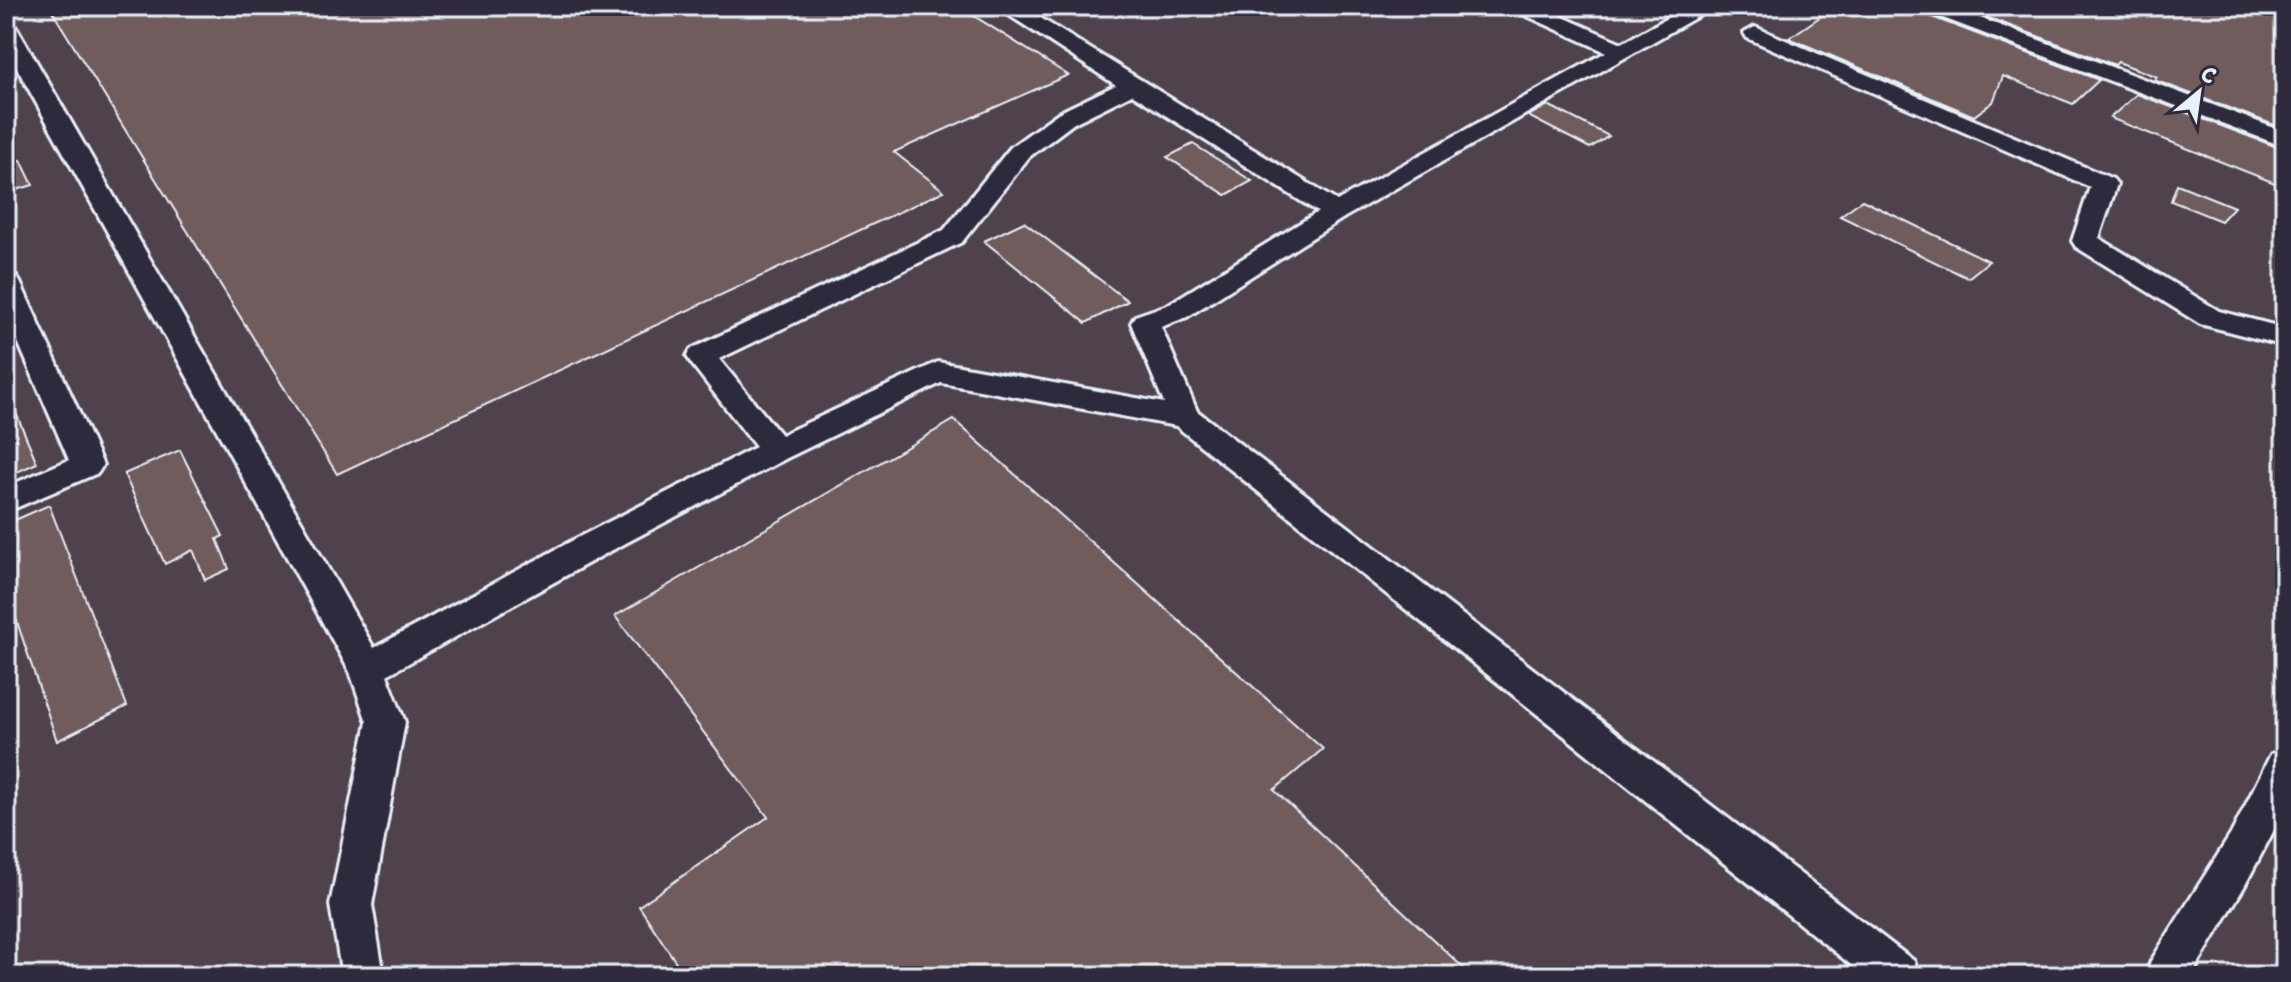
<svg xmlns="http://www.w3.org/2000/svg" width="2291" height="982" font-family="'Shantell Sans',sans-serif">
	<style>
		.built { fill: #50434d }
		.building { fill: #6f5b5c; stroke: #e8f1f8; stroke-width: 2 }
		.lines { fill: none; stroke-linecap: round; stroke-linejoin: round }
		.minor-casing { stroke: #e8f1f8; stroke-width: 6 }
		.minor { fill: #2f2a3d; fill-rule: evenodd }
	</style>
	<rect width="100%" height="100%" fill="#423946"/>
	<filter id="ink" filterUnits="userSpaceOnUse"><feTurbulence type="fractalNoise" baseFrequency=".0125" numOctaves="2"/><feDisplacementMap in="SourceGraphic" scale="16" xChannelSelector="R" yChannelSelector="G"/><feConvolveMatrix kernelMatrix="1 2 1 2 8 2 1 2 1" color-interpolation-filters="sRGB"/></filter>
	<g filter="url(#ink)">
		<path class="built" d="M6 6H2285V976H6Z"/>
		<path class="building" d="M49 6H958L1068 75 894 152 944 191 337 474Z
			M1836 6H1915L1921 13 2099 80 2073 104 2003 76 1993 102 1974 116 1789 38Z
			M1957 6H2285V129L2154 80 2157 77 2118 62 2115 65Z
			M2137 94 2285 150V187L2110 118Z
			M1548 105 1609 136 1590 148 1528 116Z
			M1193 144 1252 181 1226 195 1167 157Z
			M21 160 33 185 6 193V165Z
			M2177 184 2234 207 2221 221 2171 201Z
			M1862 200 1989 261 1968 278 1840 216Z
			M1024 222 1128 301 1086 323 984 241Z
			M6 389 37 463 6 477Z
			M954 420 1323 749 1274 790 1472 976H685L639 906 768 817 615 616Z
			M180 450 223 536 217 539 229 569 205 580 193 550 165 564 124 474Z
			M49 505 127 706 57 741 6 589V524Z"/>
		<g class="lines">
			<g class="minor-casing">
				<path id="minor" d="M995 6H1021L1337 201 1606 52 1514 10 1510 6H1538L1622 43 1689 6H1716L1345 217 1187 317 1161 327 1197 411 1914 961 1920 976H1865L1176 426 941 383 787 458 603 555 387 675 405 722 372 905 384 976H342L330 905 367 722 350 672 6 48V22L17 28 374 648 579 537 756 447 691 363 687 356 691 349 944 230 1011 147 1058 113 1116 85ZM1132 94 1318 212 1167 305 1135 316 1131 323 1164 403 938 362 781 435 719 359 962 242 1029 157 1074 123Z
					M1918 6H1948L2285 132V147L1922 10Z
					M1755 27 2113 179 2117 184 2099 238 2219 311 2285 328V346L2200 324 2076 247 2072 241 2090 187 1747 38 1744 33Z
					M6 273 16 276 20 282 103 465 98 473 6 512V487L69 460 6 314Z
					M2285 749V809L2244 887 2191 976H2145L2151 961 2231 834 2271 754Z"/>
			</g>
			<use href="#minor" class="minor"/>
		</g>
	</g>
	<rect width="2291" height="982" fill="none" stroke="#2f2a3d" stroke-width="32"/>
	<rect x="16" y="16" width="2259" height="950" fill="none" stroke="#e8f1f8" stroke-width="3" filter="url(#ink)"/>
	<g transform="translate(2199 92) rotate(29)" stroke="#2f2a3d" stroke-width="6" paint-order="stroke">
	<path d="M0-6L14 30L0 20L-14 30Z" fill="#e8f1f8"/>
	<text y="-12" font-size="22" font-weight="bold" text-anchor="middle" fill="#e8f1f8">С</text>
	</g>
</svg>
